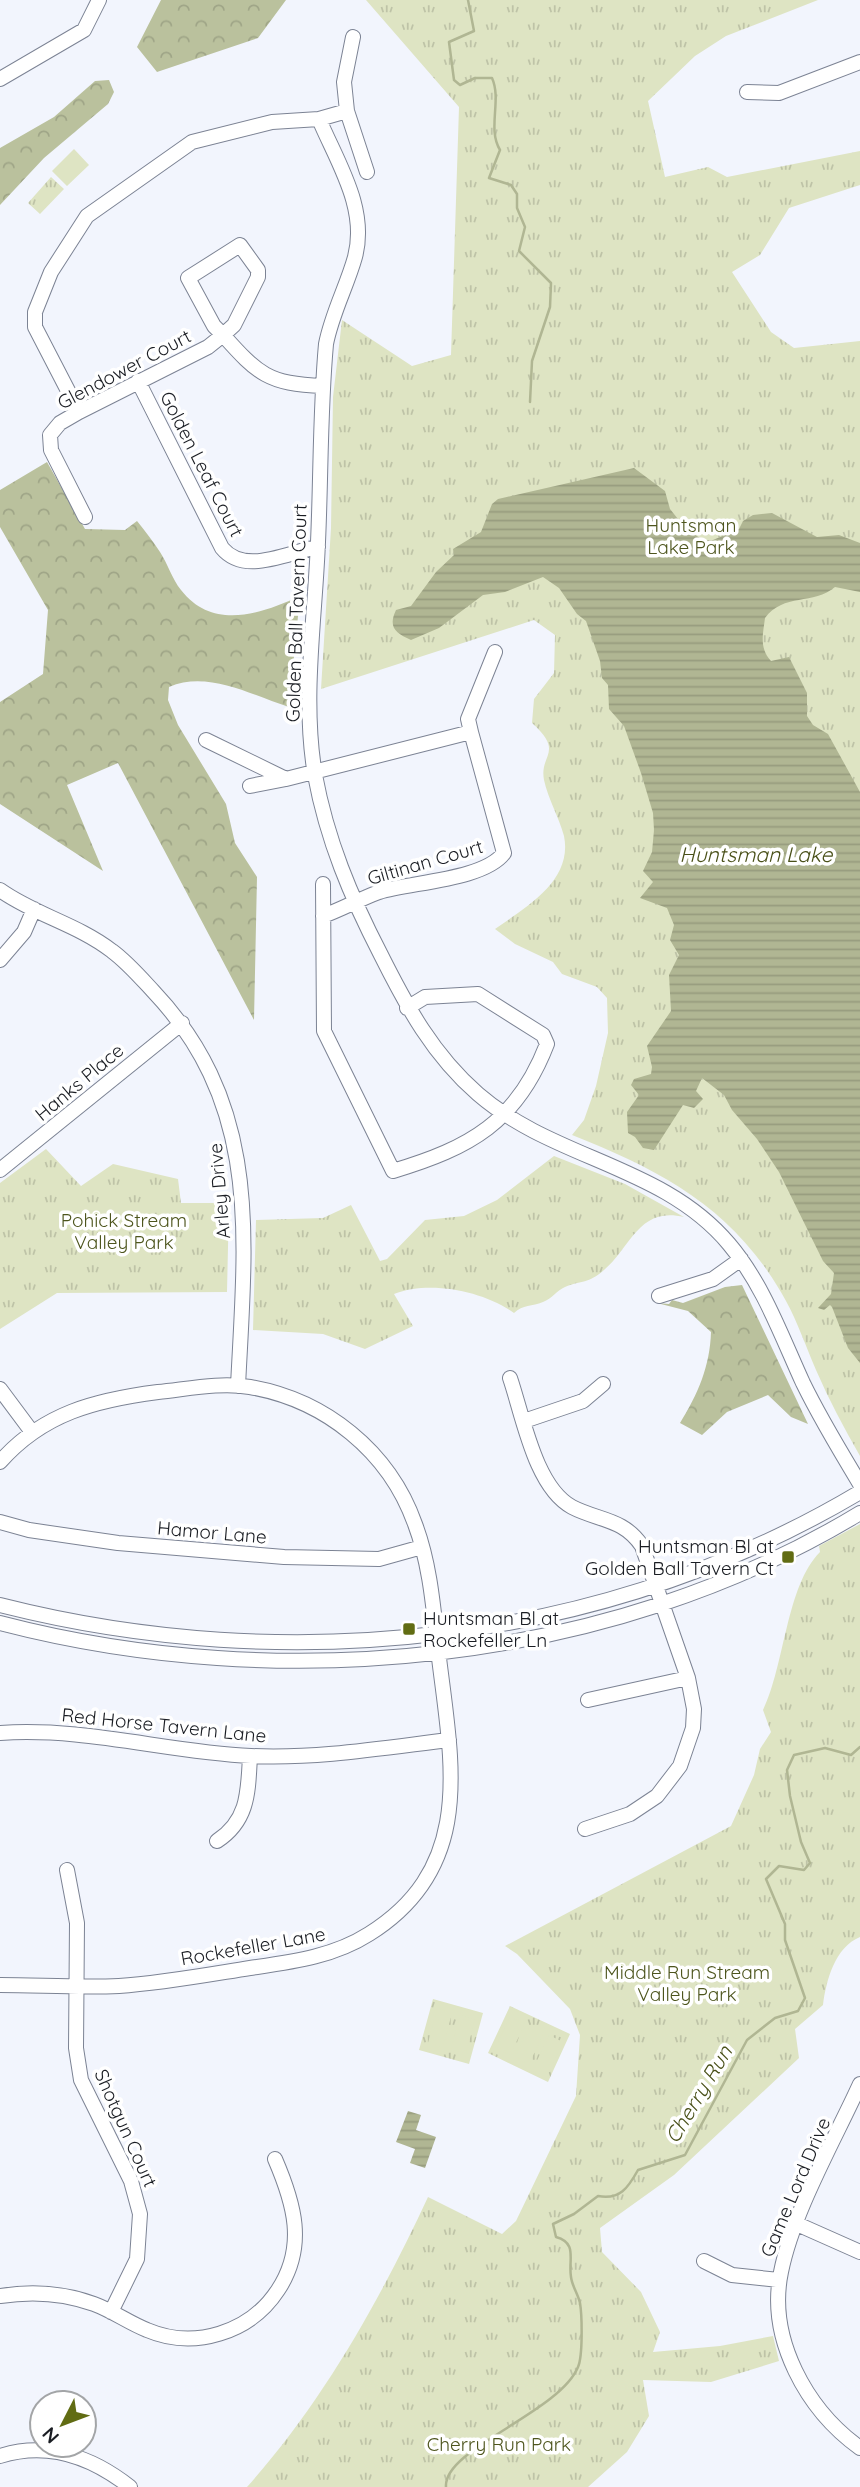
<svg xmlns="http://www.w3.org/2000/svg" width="860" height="2487" font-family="Quicksand,sans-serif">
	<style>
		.forest { fill: url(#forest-crowns) }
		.park { fill: url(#park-tufts) }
		.pitch { fill: #dee4c3 }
		.water { fill: url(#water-rules) }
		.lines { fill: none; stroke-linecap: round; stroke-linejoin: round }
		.stream { stroke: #b0b693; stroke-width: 2.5 }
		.minor-casing { stroke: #7c8394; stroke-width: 16 }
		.minor { stroke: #fff; stroke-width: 14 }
		.poi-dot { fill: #616c13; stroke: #fff; stroke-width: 2.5 }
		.labels { text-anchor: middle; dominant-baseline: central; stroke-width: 7; stroke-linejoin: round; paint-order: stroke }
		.street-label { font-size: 19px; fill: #1a1d23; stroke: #fff }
		.park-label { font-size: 19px; fill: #4d551d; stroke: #fff }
		.poi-label { font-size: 19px; fill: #1a1d23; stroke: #fff; text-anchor: end }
		.water-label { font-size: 21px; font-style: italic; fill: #495018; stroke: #fff }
	</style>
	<defs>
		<pattern id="forest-crowns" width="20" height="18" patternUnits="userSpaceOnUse" patternTransform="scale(1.75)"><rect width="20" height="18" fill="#bac19d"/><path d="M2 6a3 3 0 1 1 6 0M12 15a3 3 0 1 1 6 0" fill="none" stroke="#9fa587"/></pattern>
		<pattern id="park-tufts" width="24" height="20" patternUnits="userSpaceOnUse" patternTransform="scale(1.75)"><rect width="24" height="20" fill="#dee4c3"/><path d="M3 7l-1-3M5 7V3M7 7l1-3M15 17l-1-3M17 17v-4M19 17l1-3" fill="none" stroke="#bec3a7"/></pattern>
		<pattern id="water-rules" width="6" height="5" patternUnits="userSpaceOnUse" patternTransform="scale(1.75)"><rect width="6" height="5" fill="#b0b693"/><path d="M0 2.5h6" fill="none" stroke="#979c7e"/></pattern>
	</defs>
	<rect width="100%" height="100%" fill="#f2f5fd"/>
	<path class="forest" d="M161 0H286L258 38 157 72 137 47Z
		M109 80 114 92 108 104 44 158 0 205V148L54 117 95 81Z
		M47 462 85 529 125 530 137 521C145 531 153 541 160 552 168 564 172 579 181 590 213 631 261 614 300 596L289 707C251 695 208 670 169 687L168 700 178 725 226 804 235 843 257 877 254 1020 118 763 67 785 103 871 0 804V702L43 674 48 610 0 527V490Z
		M742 1285 808 1424 791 1417 768 1395 727 1412 702 1435 680 1423C698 1394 710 1366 711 1332L688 1311 657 1303 669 1304 672 1300 683 1303 725 1287Z"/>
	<path class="park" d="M366 0H818L726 36 695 56 648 101 665 177 708 167 727 177 860 151V185L789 208 760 255 732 272 771 332 794 348 860 341V1456C844 1428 829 1400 816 1370 806 1347 798 1323 786 1301 736 1210 665 1172 572 1135L584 1120 596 1086 608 1033 607 998 597 987 562 974 553 962 515 944 495 929C526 907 573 881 564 836 559 817 548 799 544 780 539 754 565 753 532 723L534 699 554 673 555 635 534 620 321 689 331 528 333 397 342 320 412 366 451 355 459 107Z
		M51 177 64 189 40 214 28 203Z
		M46 1149 81 1186 113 1164 178 1179 181 1203H229L227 1292 57 1293 0 1329V1183Z
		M554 1156 625 1184 684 1217C639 1206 631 1247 604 1270 588 1284 582 1280 565 1287 557 1290 552 1299 543 1302 532 1307 523 1304 514 1313 483 1291 430 1280 394 1294L413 1326 365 1349 323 1334 253 1330 256 1220 323 1218 351 1205 380 1261 387 1259 425 1220 464 1216 497 1200Z
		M860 1524V1937C835 1947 826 1981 823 2005L795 2029 799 2058 674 2175 600 2228 602 2252 641 2292 660 2332 653 2352 720 2346 773 2336 779 2361 711 2382 643 2380 649 2416 627 2452 588 2487H247C323 2402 380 2300 428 2197L502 2234 516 2221 576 2096 580 2035 570 2009 517 1954 505 1946 731 1826 754 1775 760 1749 771 1732 763 1710C785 1665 786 1586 820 1552L819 1546Z
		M433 1999 483 2013 469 2064 419 2050Z
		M510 2006 570 2034 548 2082 488 2053Z"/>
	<path class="pitch" d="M74 149 89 165 67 186 52 171Z
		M437 2009 452 2013 443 2047 428 2043Z
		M460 2015 475 2020 466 2053 451 2049Z
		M510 2017 525 2024 510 2055 495 2048Z
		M530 2026 544 2033 529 2064 514 2057Z
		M549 2035 563 2042 548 2074 534 2067Z"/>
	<path class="water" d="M634 468 665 491 670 509 686 529 703 540H713L739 529 743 521 753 515 772 513 817 537 839 535 860 543V592L835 587C814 605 783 593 765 618 763 634 759 648 771 661L789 657 807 693V716L813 725 828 734 860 792V1363L848 1348 832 1307 830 1305 824 1310 818 1308 831 1294 834 1273 823 1261 779 1172 757 1139 732 1110 724 1095 702 1078 696 1091 703 1099 694 1108 683 1105 654 1150 643 1148 635 1137 628 1133 627 1112 639 1095 631 1085 634 1079 651 1074 652 1067 647 1046 671 1011 669 975 679 955 670 940 674 925 667 908 640 898 653 882 643 871 652 852 654 830 653 813 641 773 624 726 609 709 608 685 602 678 600 661 586 621 577 614 559 588 543 577 505 592 483 595 439 628 411 640C395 633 388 627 396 610L411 606 436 572 454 555 453 549 481 532 492 504 498 499Z
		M408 2111 421 2115 416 2130 436 2137 425 2168 410 2163 415 2149 396 2142Z"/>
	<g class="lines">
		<path class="stream" d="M468 0 474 31 449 42 454 80 460 85 475 78H492C502 100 487 129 500 150L489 178 511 185 517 194V208L525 227 519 251 551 283 550 307 532 361 530 402
			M446 2487C443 2449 559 2413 578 2367 583 2356 582 2315 580 2303 578 2294 572 2286 571 2277 568 2260 578 2243 556 2237L553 2224 574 2214 598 2196C620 2200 628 2188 638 2170L685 2155 747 2040 775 2018 798 2011 805 1998 785 1940V1924L766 1879 779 1866 804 1870 810 1863 801 1842 790 1796 787 1770 794 1755 825 1748 851 1755 860 1747"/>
		<g class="minor-casing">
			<path id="minor" d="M353 37 344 82 347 111 367 172
				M0 79 84 30 99 0
				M747 92 779 93 860 62
				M319 119C337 162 368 208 355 257 347 286 332 313 326 344 320 410 321 476 318 542 315 619 302 699 315 775 327 840 351 897 381 955 407 1007 433 1055 478 1094 554 1160 663 1165 729 1244 763 1284 781 1335 803 1383 820 1418 840 1451 860 1484
				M240 245 258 270V277L234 325 223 335 214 326 188 278Z
				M138 381 222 548C245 576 288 552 318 547
				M79 412 35 327V312L51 272 87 216 192 142 272 122 319 119 347 111
				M85 517 51 450 50 435 60 423 79 412 208 347 223 335C258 374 268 384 323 386
				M206 740 286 779 471 732 468 719 495 652
				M250 786 286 779
				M323 884 324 1031 393 1171C470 1148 517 1122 547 1044L543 1035 478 994 425 997 407 1008
				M0 890C35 915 77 924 112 951 127 962 140 977 153 991 263 1107 245 1240 238 1386
				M323 916C342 909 360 899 379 892 411 882 484 880 504 853L471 732
				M0 960 24 932 34 909
				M0 1170 182 1023
				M659 1296 713 1279 741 1259
				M510 1378C523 1416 535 1487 572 1507 599 1521 623 1518 642 1546L688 1678 694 1709 693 1728 680 1766 657 1796 630 1814 585 1829
				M0 1389 32 1432
				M524 1421 583 1401 603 1384
				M0 1462C43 1413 96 1400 158 1392 188 1389 220 1382 250 1387 325 1400 389 1451 415 1524 432 1569 434 1619 440 1666 453 1769 473 1869 369 1934 333 1957 291 1962 250 1968 206 1975 163 1983 119 1986 79 1988 39 1985 0 1985
				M0 1522 29 1530 118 1543 284 1557 379 1559 422 1547
				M0 1605C288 1678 603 1645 860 1492
				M0 1623C280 1696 610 1665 860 1513
				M588 1700 688 1678
				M0 1733C85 1727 167 1752 251 1756 317 1759 383 1748 449 1740
				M217 1841C249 1820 248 1791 250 1756
				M67 1870 77 1923 76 2048 81 2080 131 2181 140 2214 137 2259 111 2312
				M860 2084C834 2141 793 2212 781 2272 767 2339 807 2410 860 2448
				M797 2224 860 2252
				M704 2261 732 2275 779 2280
				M0 2296C32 2291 64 2293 94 2304 113 2311 129 2323 147 2330 194 2350 250 2333 278 2290 307 2246 294 2203 275 2159
				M0 2456C47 2441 92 2457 130 2487"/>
		</g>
		<use href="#minor" class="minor"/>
	</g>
	<g class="poi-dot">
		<rect x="781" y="1550" width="14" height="14" rx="3.5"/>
		<rect x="402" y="1622" width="14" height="14" rx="3.5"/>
	</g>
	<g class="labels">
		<g class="street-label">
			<text transform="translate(124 369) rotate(-28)">Glendower Court</text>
			<text transform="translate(202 464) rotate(63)">Golden Leaf Court</text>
			<text transform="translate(296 613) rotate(-88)">Golden Ball Tavern Court</text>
			<text transform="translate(425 862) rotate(-16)">Giltinan Court</text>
			<text transform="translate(79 1082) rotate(-40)">Hanks Place</text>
			<text transform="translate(219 1191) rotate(-95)">Arley Drive</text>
			<text transform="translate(212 1532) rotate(5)">Hamor Lane</text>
			<text transform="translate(164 1725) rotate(6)">Red Horse Tavern Lane</text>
			<text transform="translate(253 1946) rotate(-10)">Rockefeller Lane</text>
			<text transform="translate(126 2128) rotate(66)">Shotgun Court</text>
			<text transform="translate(795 2187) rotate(-67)">Game Lord Drive</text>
		</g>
		<g class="park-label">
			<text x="691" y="525">Huntsman<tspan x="691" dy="22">Lake Park</tspan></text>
			<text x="124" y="1220">Pohick Stream<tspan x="124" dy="22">Valley Park</tspan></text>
			<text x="687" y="1972">Middle Run Stream<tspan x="687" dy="22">Valley Park</tspan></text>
			<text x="499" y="2444">Cherry Run Park</text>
		</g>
		<g class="poi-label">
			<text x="774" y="1546">Huntsman Bl at<tspan x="774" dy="22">Golden Ball Tavern Ct</tspan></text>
			<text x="423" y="1618" text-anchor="start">Huntsman Bl at<tspan x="423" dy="22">Rockefeller Ln</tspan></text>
		</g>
		<g class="water-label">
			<text x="756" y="854">Huntsman Lake</text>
			<text transform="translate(698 2094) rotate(-59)">Cherry Run</text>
		</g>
	</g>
	<g transform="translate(63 2424) rotate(228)"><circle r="33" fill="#ffffff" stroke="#a3a5a7" stroke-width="2"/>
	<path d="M0-5L12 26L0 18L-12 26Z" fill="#616c13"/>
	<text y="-10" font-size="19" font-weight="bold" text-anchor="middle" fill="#1a1d23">N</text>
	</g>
</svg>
